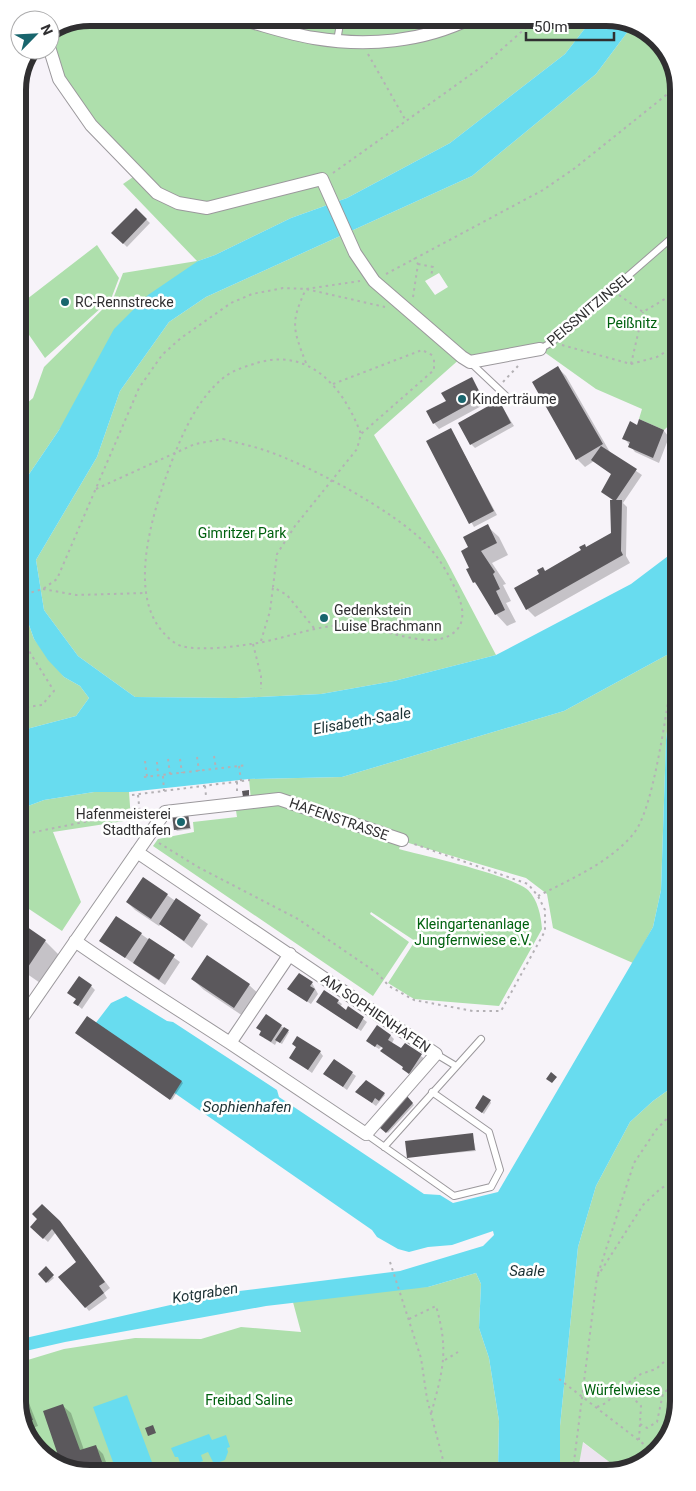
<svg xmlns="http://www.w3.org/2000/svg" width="696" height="1491" font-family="Roboto,sans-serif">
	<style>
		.built { fill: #ede4f0 }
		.green { fill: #aedfac; fill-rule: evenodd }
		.water { fill: #68dcef }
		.shadow { fill: #0003 }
		.building { fill: #5b585c }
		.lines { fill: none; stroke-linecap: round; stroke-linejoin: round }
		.service-casing { stroke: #9b989c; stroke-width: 8 }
		.minor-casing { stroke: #9b989c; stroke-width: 14 }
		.path { stroke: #b4b1b5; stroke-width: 2; stroke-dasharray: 2.5 4; stroke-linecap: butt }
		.service { stroke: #fff; stroke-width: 6 }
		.minor { stroke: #fff; stroke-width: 12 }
		.poi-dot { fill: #18656d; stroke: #fff; stroke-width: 2 }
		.labels { text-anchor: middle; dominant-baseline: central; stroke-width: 5; stroke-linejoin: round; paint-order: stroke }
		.poi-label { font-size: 14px; fill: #302f31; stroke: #fff; text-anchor: start }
		.street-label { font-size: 14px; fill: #302f31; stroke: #fff }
		.park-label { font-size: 14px; fill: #00610f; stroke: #fff }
		.water-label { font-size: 15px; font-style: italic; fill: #1c3134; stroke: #fff }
		.rim { fill: none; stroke: #302f31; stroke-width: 6 }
	</style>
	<rect width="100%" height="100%" fill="#f7f3f9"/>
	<path class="built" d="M582 1442 596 1452 620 1470H578Z"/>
	<path class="green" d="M91 18H593L565 54 450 143 347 198 291 218 215 255 198 261 59 430 19 489V410L33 398 44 367 113 299 123 273 197 261 123 184 136 175 91 125 50 50V34Z
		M632 26 650 33 675 67 676 419 664 430 639 419 642 409 596 389 540 349 462 357 374 435 446 560 496 655 394 681 321 694 236 698 135 697 78 656 44 610 36 560 97 457 120 391 169 322 206 297 472 176 596 74ZM439 273 448 287 435 295 425 281Z
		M97 245 119 278 111 299 45 358 18 319V306Z
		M19 597 34 639 64 677 80 686 89 698 76 716 19 731Z
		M676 650V702L668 723 666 740 661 890 653 927 633 963 553 928 547 894 526 878 402 841 399 849C425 856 511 875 528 890 538 900 541 916 542 929L499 1006 414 999 388 983 415 941 371 912 370 914 409 942 373 996 153 846 158 839 194 832 193 822 237 817 235 804 251 800 249 779 342 777 564 711Z
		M94 792H129L131 820 53 832 81 902 62 931 20 903V809L44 800Z
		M678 1083V1401L664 1445 629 1470H620L583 1442 578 1470H560V1426L578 1247 596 1186 630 1122 653 1101Z
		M476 1273 481 1284 479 1328 489 1358 499 1421 498 1470 86 1473 46 1459 21 1424V1362L64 1349 135 1338 201 1339 241 1327 301 1332 290 1291 428 1287Z"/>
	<path class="water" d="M593 18H610L632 26 596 74 472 176 206 297 169 322 120 391 97 457 36 560 44 610 78 656 135 697 236 698 321 694 394 681 496 655 631 584 676 550V650L564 711 342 777 249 779 129 792H94L44 800 20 809 19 731 76 716 89 698 80 686 64 677 48 660 34 639 19 597V489L59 430 114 329 148 295 198 261 215 255 291 218 347 198 450 143 565 54Z
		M676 702 678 1083 653 1101 630 1122 596 1186 578 1247 560 1426V1470H498L499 1421 489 1358 479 1328 481 1284 476 1273 428 1287 266 1306 65 1342 21 1352V1339L223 1293 400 1271 483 1246 494 1235 493 1231 452 1245 428 1247 409 1252 398 1249 377 1237 372 1230 88 1033 111 1003 126 996 167 1021 173 1022 277 1090 279 1097 424 1194 440 1195 453 1203 498 1192 653 927 661 890 666 740 668 723Z
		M127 1395 156 1473H117L93 1407Z
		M209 1434 212 1440 226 1435 230 1447 227 1448 228 1452 225 1460 214 1464 208 1452 201 1455 203 1461 182 1468 178 1457H175L171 1448Z"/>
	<path class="shadow" d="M136 210 150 223 127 247 113 233Z
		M558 368 566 376 611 454 642 475 623 503 627 507 626 556 630 563 535 617 527 609 545 572 612 534 614 501 603 492 613 474 594 461 585 467 577 459Z
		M471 378 487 403 439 429 434 423 447 401Z
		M499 402 514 426 475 448 471 444Z
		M640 421 664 431 669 437 659 463 635 452 624 438 638 426Z
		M451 430 497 515 474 527 427 442Z
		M487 526 499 537 508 555 492 563 506 584 503 585 511 601 506 603 516 622 507 626 496 614 482 590 474 582 471 568 470 548Z
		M188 815 191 829 177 831 175 829Z
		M167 895 208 924 192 948 161 924 159 926 135 910 127 902Z
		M20 923 45 941 62 958 43 985 20 969Z
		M141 934 180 962 165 985 101 941Z
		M192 979 249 985 261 996 246 1018 204 990Z
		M312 983 318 994 311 1004 288 989Z
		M91 986 95 990 82 1009 75 1003Z
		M338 1001 342 1004 340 1007 346 1011 349 1008 367 1022 361 1031 321 1005Z
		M87 1018 182 1082 183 1083 172 1100 78 1034Z
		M281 1026 289 1032 282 1044 277 1041 275 1045 264 1038Z
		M377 1027 391 1036 394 1039 392 1043 401 1050 405 1045 425 1059 413 1077 384 1048 381 1047 379 1049 371 1044Z
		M320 1052 323 1056 312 1073 295 1061Z
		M352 1073 356 1076 347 1090 325 1074Z
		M360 1086 384 1094 385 1095 376 1106 357 1092Z
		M407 1098 414 1105 388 1133 381 1127Z
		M490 1101 491 1103 484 1114 478 1109Z
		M21 1119 24 1122 21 1128Z
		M472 1134 476 1151 408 1157Z
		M59 1221 110 1288 104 1293 107 1298 89 1311 60 1277 78 1262 56 1232 48 1242 32 1227Z
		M46 1268 54 1278 48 1283 40 1274Z
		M21 1383 38 1426 26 1430 21 1424Z
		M63 1406 71 1413 84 1450 95 1446 103 1454 109 1470 100 1473H86L63 1465 44 1412Z"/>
	<path class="building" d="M136 208 147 219 123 244 111 233Z
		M558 366 603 444 576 460 532 382Z
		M472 377 482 397 433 424 426 411 446 401 441 393Z
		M499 400 511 423 470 445 458 423Z
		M639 419 664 430 653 458 628 447 630 442 622 439 630 421 637 425Z
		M451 428 494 511 469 524 426 441Z
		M601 446 637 469 616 500H622L621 551 623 555 526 610 514 588 539 574 537 570 543 567 545 571 581 550 579 547 585 544 586 547 611 533 610 500H613L601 492 611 474 591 460Z
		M488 524 497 543 481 551 495 572 493 574 500 589 496 591 505 610 495 615 475 582 473 583 466 569 469 568 461 551 468 547 463 537Z
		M249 790V797H243L242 791Z
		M188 813 190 828 174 830 172 815Z
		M143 877 168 894 151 919 126 902Z
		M176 898 201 915 184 941 159 924Z
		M116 916 142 933 125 958 99 941Z
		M20 922 46 940 26 970 20 966Z
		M149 938 175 955 159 980 133 963Z
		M207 955 250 984 234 1008 191 979Z
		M299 973 313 982 310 986 315 989 307 1002 287 989Z
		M79 976 92 985 78 1006 73 1003 76 999 67 993Z
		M324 990 339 1000 337 1003 341 1006 346 1010 348 1006 364 1017 357 1029 316 1002Z
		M266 1014 282 1025 271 1042 259 1035 261 1031 256 1028Z
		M87 1016 182 1081 170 1100 75 1033Z
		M377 1025 391 1035 388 1040 401 1048 405 1043 422 1054 409 1074 402 1069 403 1067 380 1051 383 1048 377 1044 375 1047 366 1041Z
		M284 1027 289 1030 280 1043 275 1040Z
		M297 1036 321 1051 308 1070 289 1058 296 1047 292 1044Z
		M334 1059 353 1072 343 1087 323 1074Z
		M551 1072 557 1077 552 1083 546 1079Z
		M366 1080 385 1093 379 1101 375 1098 372 1103 355 1092Z
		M483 1095 491 1100 482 1113 475 1108Z
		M407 1096 413 1103 386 1133 379 1127Z
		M473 1133 475 1150 407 1158 405 1141Z
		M42 1204 60 1221 105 1282 99 1286 104 1293 85 1308 58 1277 76 1262 52 1229 43 1239 30 1227 37 1219 32 1214Z
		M46 1266 54 1275 46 1283 38 1274Z
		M21 1387 33 1420 22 1424H21Z
		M63 1404 80 1450 96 1445 102 1462 86 1468 88 1473 61 1464 43 1411Z
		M153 1425 156 1433 148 1436 145 1428Z"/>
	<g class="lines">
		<g class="service-casing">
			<path id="service" d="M337 41 341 18
				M540 349 552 342 675 235
				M471 363 506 396
				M436 1054 456 1066
				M366 1134 454 1196 491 1187 500 1170 489 1132 432 1092
				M384 1147 481 1039"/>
		</g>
		<g class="minor-casing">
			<path id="minor" d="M236 18C261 24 288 34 314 38 367 47 423 42 471 18
				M50 50 59 79 91 125 157 193 178 203 207 208 322 179 355 253 374 281 462 357 470 362 540 349
				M137 852 436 1054 366 1134 230 1043 290 954
				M75 941C126 977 178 1009 230 1043
				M20 1021 165 812 279 799 402 840"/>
		</g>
		<path class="path" d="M368 54 406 121 484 65 537 18
			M333 173 406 121
			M418 264 433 267 431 276
			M386 274 543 190 575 168 675 88
			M619 295 643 312 675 293
			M413 297 418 264 414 258
			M562 345 631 364 657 357 675 346
			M306 363C293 329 290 323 306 289L360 281
			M631 364 643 312
			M503 382 518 366
			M333 384 422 350 434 356
			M223 439C237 443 253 446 267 451 311 466 394 511 426 544 439 557 450 576 457 593 463 606 467 624 452 634 427 652 374 623 344 625 312 626 282 640 251 644 232 647 199 651 181 646 173 643 167 637 162 631 125 588 157 499 175 453L195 444Z
			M96 489 175 453C185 428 200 397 222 379 232 370 247 366 260 362 312 349 344 389 361 434
			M43 589 76 595 145 593
			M19 596 43 589 57 579 139 388 162 355 181 338 231 303 252 294 283 288 306 289 385 307
			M314 628 287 595 273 587 277 554 295 526 357 449 361 434 434 370V356
			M19 635 54 691 42 705 19 708
			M261 641 270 611 273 587
			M253 644 261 676V689
			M214 756 216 769
			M197 757 199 771
			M168 759 170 774
			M180 759 182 773
			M145 761 147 777
			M157 762 158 776
			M239 766 241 781
			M163 776 164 791
			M144 777 247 765
			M237 782V791
			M205 786 206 796
			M132 795 250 780
			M138 795 140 815
			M20 835 89 821 148 814
			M159 843 198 867 298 919 377 973 389 986 414 1000 473 1011H501L545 931V910L538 896 528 884 414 844
			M538 896C571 879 611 862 634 833 653 810 665 718 671 685L676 679
			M390 1262 421 1358 427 1399 446 1471
			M598 1274 634 1163 656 1130 678 1107
			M409 1319 436 1306C449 1351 443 1370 431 1414
			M445 1360 458 1352
			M559 1379 654 1452
			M597 1407 606 1403 625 1385
			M640 1424 647 1428 657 1422 663 1393 678 1383
			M639 1440 641 1406 633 1398 625 1385 641 1374 656 1369 665 1361 670 1359 678 1360
			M573 1470 597 1277 643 1205 660 1189 678 1178
			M407 1471 443 1462"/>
		<use href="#service" class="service"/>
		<use href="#minor" class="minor"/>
	</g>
	<g class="poi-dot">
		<circle cx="65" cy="302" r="5"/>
		<circle cx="462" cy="399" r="5"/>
		<circle cx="324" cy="618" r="5"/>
		<circle cx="181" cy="822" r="5"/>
	</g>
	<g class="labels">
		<g class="poi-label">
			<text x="75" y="302">RC-Rennstrecke</text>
			<text x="472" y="399">Kinderträume</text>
			<text x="334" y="610">Gedenkstein<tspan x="334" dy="16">Luise Brachmann</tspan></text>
			<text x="171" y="814" text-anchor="end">Hafenmeisterei<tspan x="171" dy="16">Stadthafen</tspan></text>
		</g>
		<g class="street-label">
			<text transform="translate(589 309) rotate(-40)">PEISSNITZINSEL</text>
			<text transform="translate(339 819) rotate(19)">HAFENSTRASSE</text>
			<text transform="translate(376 1013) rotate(34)">AM SOPHIENHAFEN</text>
		</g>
		<g class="park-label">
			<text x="632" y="323">Peißnitz</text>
			<text x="242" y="533">Gimritzer Park</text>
			<text x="473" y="924">Kleingartenanlage<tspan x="473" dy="16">Jungfernwiese e.V.</tspan></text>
			<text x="622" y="1390">Würfelwiese</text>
			<text x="249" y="1400">Freibad Saline</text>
		</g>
		<g class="water-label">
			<text transform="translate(362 721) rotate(-10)">Elisabeth-Saale</text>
			<text x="247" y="1107">Sophienhafen</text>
			<text x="527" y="1271">Saale</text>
			<text transform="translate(205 1293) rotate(-9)">Kotgraben</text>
		</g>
	</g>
	<path d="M0 0H696V1491H0ZM90 26H606A64 64 0 0 1 670 90V1401A64 64 0 0 1 606 1465H90A64 64 0 0 1 26 1401V90A64 64 0 0 1 90 26Z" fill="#fff" fill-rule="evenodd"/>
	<path class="rim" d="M90 26H606A64 64 0 0 1 670 90V1401A64 64 0 0 1 606 1465H90A64 64 0 0 1 26 1401V90A64 64 0 0 1 90 26Z"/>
	<g transform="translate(35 35) rotate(66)"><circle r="24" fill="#ffffff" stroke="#acacad"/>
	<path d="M0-4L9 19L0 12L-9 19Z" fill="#18656d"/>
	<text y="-8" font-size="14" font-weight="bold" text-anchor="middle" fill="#302f31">N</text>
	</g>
	<path d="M526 32v8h88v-8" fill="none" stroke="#302f31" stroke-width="2.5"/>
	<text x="534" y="32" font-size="15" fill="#302f31" stroke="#ffffff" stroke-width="4" paint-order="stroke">50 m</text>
</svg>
